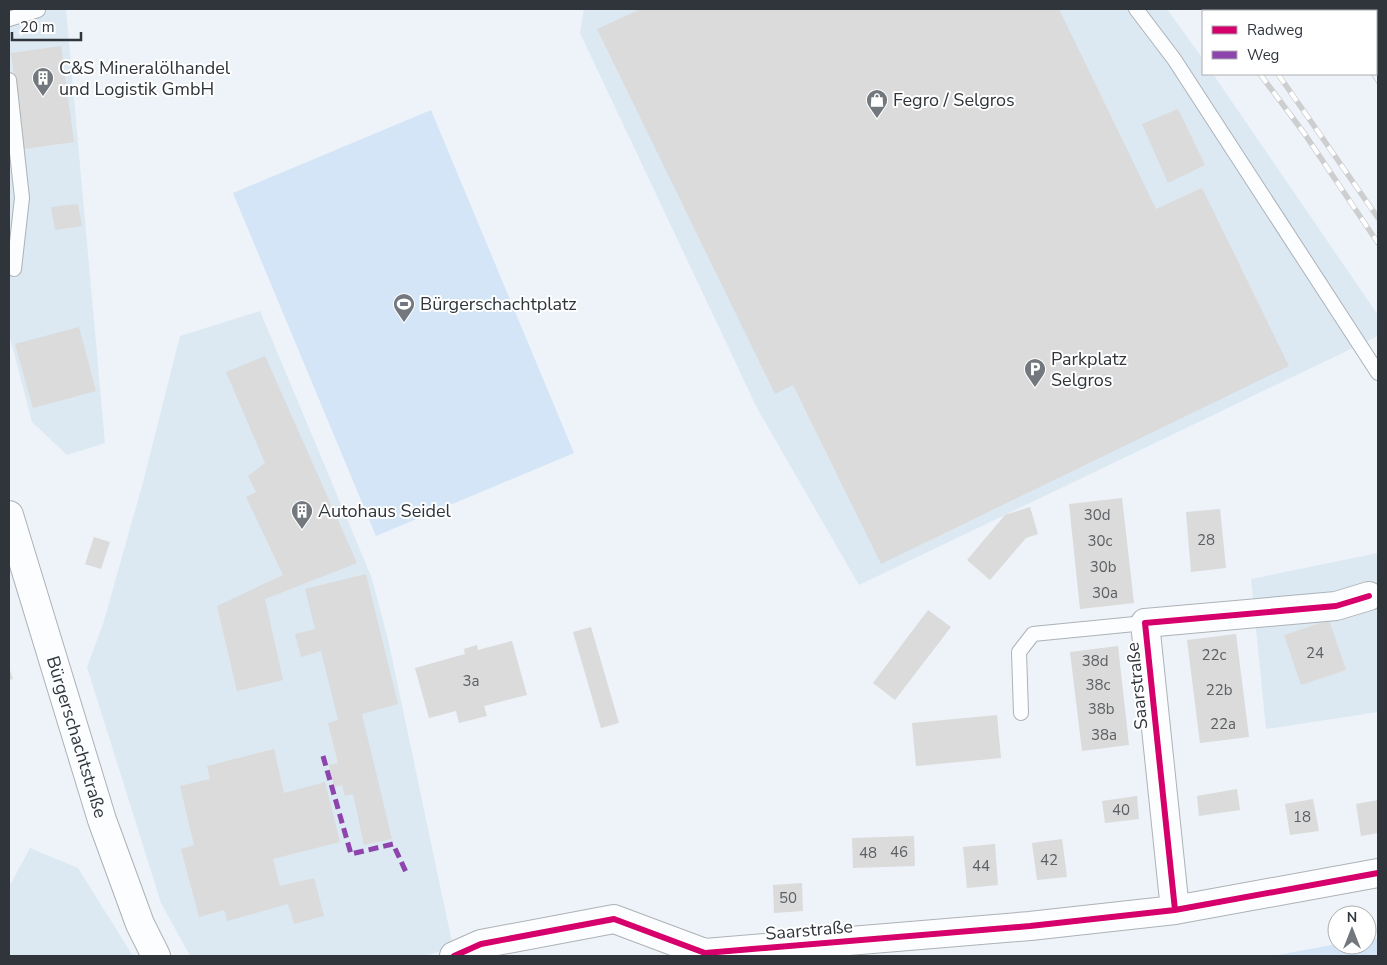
<svg xmlns="http://www.w3.org/2000/svg" width="1387" height="965" font-family="'Nunito Sans',sans-serif">
	<style>
		.built { fill: #dce9f3 }
		.green { fill: #d3e5f7 }
		.building { fill: #dadbda }
		.lines { fill: none; stroke-linecap: round; stroke-linejoin: round }
		.lane-casing { stroke: #acb2b7; stroke-width: 16 }
		.street-casing { stroke: #acb2b7; stroke-width: 30 }
		.secondary-casing { stroke: #acb2b7; stroke-width: 30 }
		.lane { stroke: #fcfdfe; stroke-width: 14 }
		.street { stroke: #fcfdfe; stroke-width: 28 }
		.secondary { stroke: #fcfdfe; stroke-width: 28 }
		.tram { stroke: #cccecf; stroke-width: 1 }
		.rail-casing { stroke: #cccecf; stroke-width: 5.5 }
		.rail { stroke: #fff; stroke-width: 4; stroke-dasharray: 11; stroke-linecap: butt }
		.quiet { stroke: #8e44ad; stroke-width: 5; stroke-dasharray: 10 5; stroke-linecap: butt }
		.cycleway-casing { stroke: #fff; stroke-width: 9 }
		.cycleway { stroke: #d6006c; stroke-width: 6 }
		.labels { text-anchor: middle; dominant-baseline: central; stroke-width: 4; stroke-linejoin: round; paint-order: stroke }
		.number-label { font-size: 15px; fill: #5c6064 }
		.poi-label { font-size: 18px; fill: #2f353b; stroke: #fff; text-anchor: start }
		.street-label { font-size: 18px; fill: #2f353b; stroke: #fff }
	</style>
	<rect width="100%" height="100%" fill="#edf3f8"/>
	<path class="built" d="M9 9H66L105 443 67 455 32 422 9 334Z
		M584 9H1167L1203 59V74H1213L1378 315V336L859 585 757 408 580 33Z
		M260 311 371 576 388 639 453 947 426 956H190L161 903 87 667 103 624 142 486 180 336Z
		M1378 553V712L1266 729 1251 579Z
		M30 848 78 868 133 956H9V887Z"/>
	<path class="green" d="M431 110 574 453 376 536 233 193Z
		M1374 937 1378 940V956H1272L1337 944 1367 945V939Z"/>
	<path class="building" d="M641 9H1059L1156 209 1202 188 1289 366 881 564 793 385 775 394 597 29Z
		M61 46 74 142 24 149 11 53Z
		M1178 109 1205 165 1168 183 1142 124Z
		M78 204 82 226 55 230 51 207Z
		M79 327 96 391 33 408 15 344Z
		M265 356 357 563 265 599 283 680 237 691 217 606 283 575 246 497 256 492 248 476 265 463 226 372Z
		M1122 498 1134 603 1080 609 1069 504Z
		M1030 507 1038 534 1026 538 990 580 967 560 1005 515Z
		M1220 509 1226 568 1191 572 1186 512Z
		M94 537 110 542 101 569 85 564Z
		M366 574 398 704 362 714 392 839 364 845 353 794 345 796 342 785 334 787 329 765 338 763 328 723 338 720 321 651 301 657 295 634 315 629 305 589Z
		M928 610 951 627 895 700 873 683Z
		M1329 620 1346 670 1301 685 1284 635Z
		M591 627 619 723 601 728 573 632Z
		M1236 634 1249 737 1200 743 1187 640Z
		M512 641 527 695 484 706 487 716 459 723 456 711 429 718 415 668 465 654 464 649 477 645 478 650Z
		M1118 646 1129 745 1082 751 1070 652Z
		M9 667 13 679 9 680Z
		M997 715 1001 758 916 766 912 723Z
		M274 749 284 793 325 782 340 842 273 859 280 886 314 878 324 916 294 924 288 904 227 921 224 910 199 917 181 849 194 845 180 786 210 779 207 766Z
		M1237 789 1240 810 1199 816 1197 796Z
		M1137 796 1139 819 1105 823 1102 801Z
		M1313 799 1319 831 1290 835 1285 804Z
		M1378 800V833L1361 836 1356 804Z
		M914 836 915 866 853 868 852 838Z
		M1062 839 1067 877 1037 880 1032 843Z
		M995 844 998 885 967 888 963 847Z
		M802 883 803 911 774 913 773 885Z"/>
	<g class="lines">
		<g class="lane-casing">
			<path id="lane" d="M1136 9 1174 59 1378 373
				M9 19 38 10
				M9 80 22 198 14 269
				M1021 713 1019 652 1033 634 1145 623"/>
		</g>
		<g class="street-casing">
			<path id="street" d="M1175 910 1145 623 1336 606 1369 596
				M454 956 481 944 614 919 705 953 1030 926 1175 910 1378 873"/>
		</g>
		<g class="secondary-casing">
			<g id="secondary">
				<path id="s1" d="M9 515 102 820 140 924 156 956"/>
			</g>
		</g>
		<use href="#lane" class="lane"/>
		<use href="#street" class="street"/>
		<use href="#secondary" class="secondary"/>
		<path class="tram" d="M1328 9 1329 11
			M1371 74 1378 85"/>
		<g class="rail-casing">
			<path id="rail" d="M1210 9 1212 11
				M1228 9 1230 11
				M1260 74 1304 133 1378 243
				M1278 74 1378 218"/>
		</g>
		<use href="#rail" class="rail"/>
		<path class="quiet" d="M323 756 351 854 393 844 406 872"/>
		<g class="cycleway-casing">
			<path id="cycleway" d="M1175 910 1145 623 1336 606 1369 596
				M454 956 481 944 614 919 705 953 1030 926 1175 910 1378 873"/>
		</g>
		<use href="#cycleway" class="cycleway"/>
	</g>
	<defs>
		<g id="building-pin" transform="scale(1.125)"><path d="M0 17L-7.5 6A9.5 9.5 0 1 1 7.5 6Z" fill="#72787d" stroke="#fff"/><path d="M-4-6H4V6H1V3H-1V6H-4ZM-2.5-4.3h1.7v1.8h-1.7ZM.8-4.3h1.7v1.8H.8ZM-2.5-1h1.7V.8h-1.7ZM.8-1h1.7V.8H.8Z" fill="#fff"/></g>
		<g id="shop-pin" transform="scale(1.125)"><path d="M0 17L-7.5 6A9.5 9.5 0 1 1 7.5 6Z" fill="#72787d" stroke="#fff"/><path d="M-5-2.5h2.3a2.7 3.5 0 0 1 5.4 0H5L5.5 6h-11ZM-1.5-2.5h3a1.5 2.3 0 0 0-3 0Z" fill="#fff"/></g>
		<g id="stadium-pin" transform="scale(1.125)"><path d="M0 17L-7.5 6A9.5 9.5 0 1 1 7.5 6Z" fill="#72787d" stroke="#fff"/><path d="M0-5a6.5 5 0 1 0 0 10a6.5 5 0 1 0 0-10ZM-3.5-1.8h7v3.6h-7Z" fill="#fff"/></g>
		<g id="parking-pin" transform="scale(1.125)"><path d="M0 17L-7.5 6A9.5 9.5 0 1 1 7.5 6Z" fill="#72787d" stroke="#fff"/><path d="M-3.5-5.5H1a3.5 3.5 0 0 1 0 7H-1V5.5H-3.5ZM-1-3.4V-.6H.8a1.4 1.4 0 0 0 0-2.8Z" fill="#fff"/></g>
	</defs>
	<g fill-rule="evenodd">
		<use href="#building-pin" x="43" y="78"/>
		<use href="#shop-pin" x="877" y="100"/>
		<use href="#stadium-pin" x="404" y="304"/>
		<use href="#parking-pin" x="1035" y="369"/>
		<use href="#building-pin" x="302" y="511"/>
	</g>
	<g class="labels">
		<g class="number-label">
			<text x="1097" y="515">30d</text>
			<text x="1206" y="540">28</text>
			<text x="1100" y="541">30c</text>
			<text x="1103" y="567">30b</text>
			<text x="1105" y="593">30a</text>
			<text x="1315" y="653">24</text>
			<text x="1214" y="655">22c</text>
			<text x="1095" y="661">38d</text>
			<text x="471" y="681">3a</text>
			<text x="1098" y="685">38c</text>
			<text x="1219" y="690">22b</text>
			<text x="1101" y="709">38b</text>
			<text x="1223" y="724">22a</text>
			<text x="1104" y="735">38a</text>
			<text x="1121" y="810">40</text>
			<text x="1302" y="817">18</text>
			<text x="899" y="852">46</text>
			<text x="868" y="853">48</text>
			<text x="1049" y="860">42</text>
			<text x="981" y="866">44</text>
			<text x="788" y="898">50</text>
		</g>
		<g class="poi-label">
			<text x="59" y="68">C&amp;S Mineralölhandel<tspan x="59" dy="21">und Logistik GmbH</tspan></text>
			<text x="893" y="100">Fegro / Selgros</text>
			<text x="420" y="304">Bürgerschachtplatz</text>
			<text x="1051" y="359">Parkplatz<tspan x="1051" dy="21">Selgros</tspan></text>
			<text x="318" y="511">Autohaus Seidel</text>
		</g>
		<g class="street-label">
			<text transform="translate(1137 686) rotate(-96)">Saarstraße</text>
			<text stroke="none"><textPath href="#s1" startOffset="232">Bürgerschachtstraße</textPath></text>
			<text transform="translate(809 930) rotate(-5)">Saarstraße</text>
		</g>
	</g>
	<rect width="1387" height="965" fill="none" stroke="#2f353b" stroke-width="20"/>
	<rect x="1202" y="10" width="175" height="65" fill="#ffffff" stroke="#acaeb1"/>
	<rect x="1212" y="26" width="25" height="8" fill="#d6006c" stroke="#acaeb1"/>
	<text x="1247" y="35" font-size="15" fill="#2f353b">Radweg</text>
	<rect x="1212" y="51" width="25" height="8" fill="#8e44ad" stroke="#acaeb1"/>
	<text x="1247" y="60" font-size="15" fill="#2f353b">Weg</text>
	<g transform="translate(1352 930)"><circle r="24" fill="#ffffff" stroke="#acaeb1"/>
	<path d="M0-4L9 19L0 12L-9 19Z" fill="#72787d"/>
	<text y="-8" font-size="14" font-weight="bold" text-anchor="middle" fill="#2f353b">N</text>
	</g>
	<path d="M12 32v8h69v-8" fill="none" stroke="#2f353b" stroke-width="2.5"/>
	<text x="20" y="32" font-size="15" fill="#2f353b" stroke="#ffffff" stroke-width="4" paint-order="stroke">20 m</text>
</svg>
